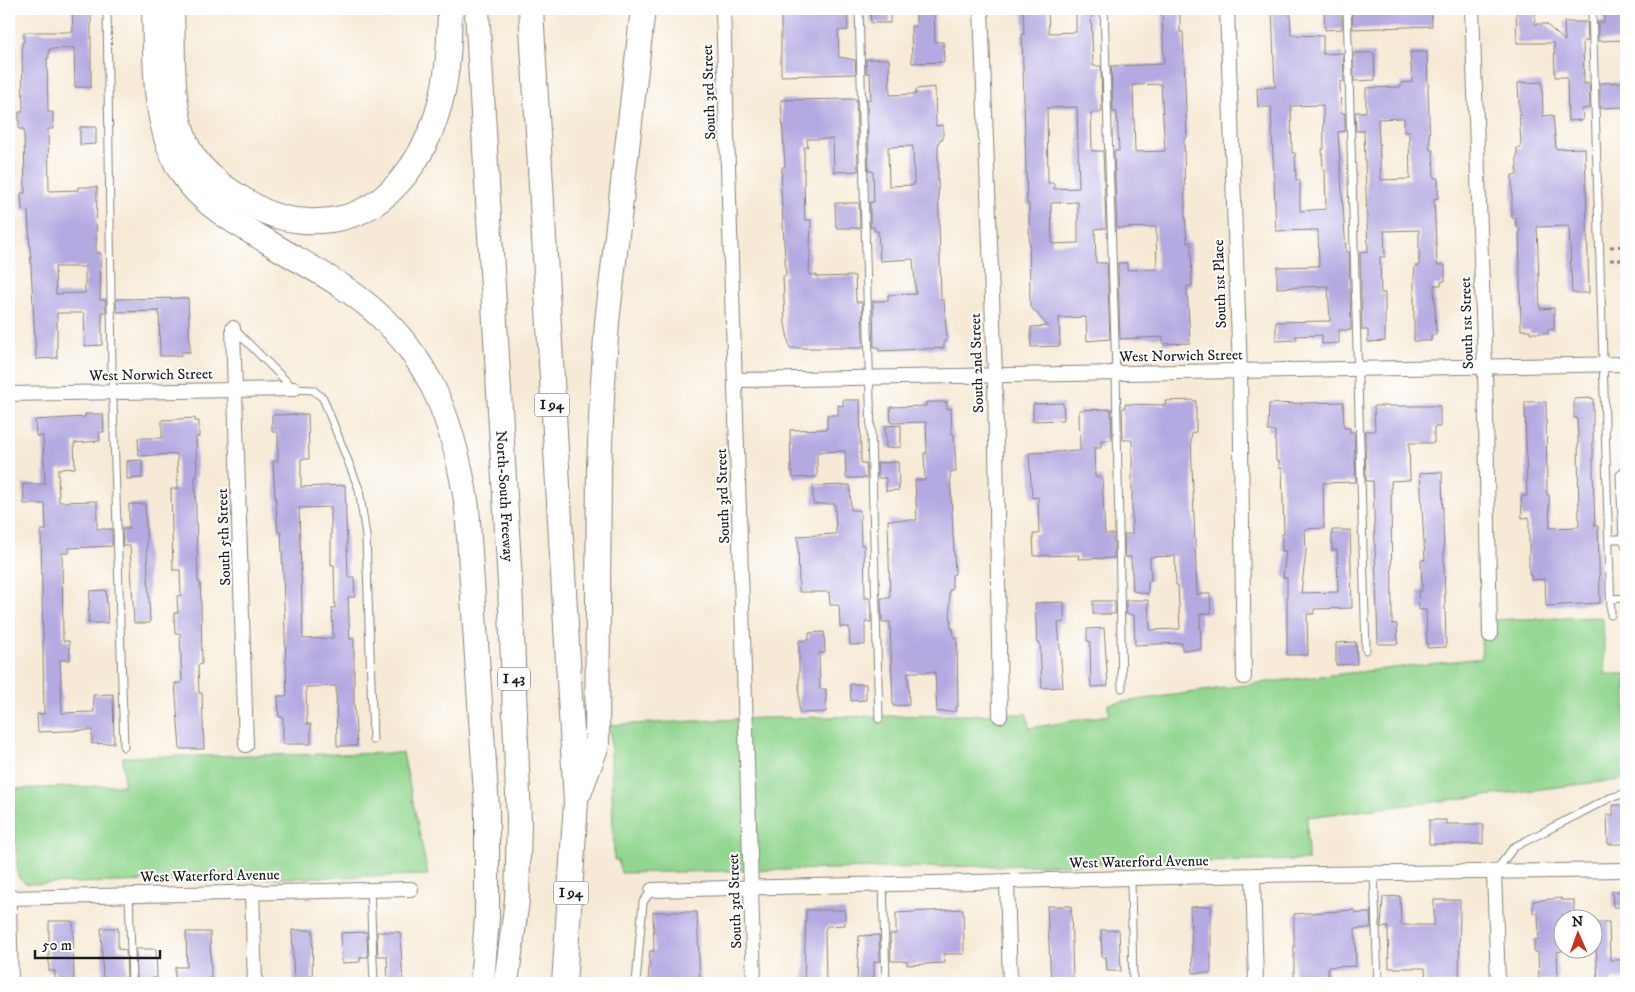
<svg xmlns="http://www.w3.org/2000/svg" width="1635" height="992" font-family="'IM FELL DW Pica',serif">
	<style>
		.green { fill: #92d68f; stroke: #577956 }
		.building { fill: #b4a9e1; fill-rule: evenodd }
		.lines { fill: none; stroke-linecap: round; stroke-linejoin: round }
		.service-casing { stroke: #898379; stroke-width: 9 }
		.minor-casing { stroke: #898379; stroke-width: 16 }
		.motorway-casing { stroke: #898379; stroke-width: 26 }
		.path { stroke: #898379; stroke-width: 3; stroke-dasharray: 4 4; stroke-linecap: butt }
		.service { stroke: #fff; stroke-width: 7 }
		.minor { stroke: #fff; stroke-width: 14 }
		.motorway { stroke: #fff; stroke-width: 24 }
		.labels { text-anchor: middle; dominant-baseline: central; stroke-width: 4; stroke-linejoin: round; paint-order: stroke }
		.shield { fill: #fff; stroke: #606060; stroke-width: 1 }
		.shield-label { font-size: 14px; font-weight: bold; fill: #1c1c1c }
		.street-label { font-size: 15px; fill: #1c1c1c; stroke: #fff }
	</style>
	<rect width="100%" height="100%" fill="#fff"/>
	<filter id="ink" filterUnits="userSpaceOnUse"><feTurbulence type="fractalNoise" baseFrequency=".02" numOctaves="2"/><feDisplacementMap in="SourceGraphic" scale="10" xChannelSelector="R" yChannelSelector="G"/><feConvolveMatrix kernelMatrix="1 2 1 2 8 2 1 2 1" color-interpolation-filters="sRGB"/></filter>
	<filter id="wash" filterUnits="userSpaceOnUse"><feTurbulence type="fractalNoise" baseFrequency=".0096" numOctaves="4" result="noise"/><feDisplacementMap in="SourceGraphic" scale="20" xChannelSelector="R" yChannelSelector="G"/><feGaussianBlur stdDeviation="1.12" result="paint"/><feColorMatrix in="noise" values="0 0 0 0 0 0 0 0 0 0 0 0 0 0 0 0 0 1.4 0 .05"/><feComposite in="paint" operator="in"/></filter>
	<g filter="url(#wash)">
		<rect width="100%" height="100%" fill="#f6ead6"/>
		<path class="green" d="M1603 617 1605 674H1626V779L1307 817 1308 860 621 873 618 860H614L610 725 761 718 1027 714 1029 728 1109 715 1108 704 1260 683 1482 658 1480 620Z
			M403 753 428 875 27 884 18 877 12 789 124 785 123 757Z"/>
		<g id="blocks">
			<path class="building" d="M72 9H91V87H75L74 48 49 49V58H47L48 112H53V129H48L49 191 78 190V187H97L96 253H101L100 300H106V312H102V345L85 346 84 313H57V358L36 359 28 211 22 210 21 193H25L24 129H19V112H23L22 42H24V32H73ZM55 267H85V293L56 294Z
				M870 9H890V23H871Z
				M916 9H934L935 42H943L944 62 912 63 911 26H916Z
				M1091 9 1093 66H1101L1102 112H1091L1092 151H1103L1106 228 1095 229 1096 263H1107L1110 339 1087 341 1086 317 1059 318 1060 346 1031 347V327L1048 326 1030 306 1029 204H1027L1022 34H1024L1023 10H1048L1049 33 1076 32V10ZM1077 107 1079 188 1054 189V183H1048L1047 108ZM1078 202V243L1052 244 1051 203Z
				M1162 9H1180V32H1183L1187 138H1184L1185 214 1187 243 1191 242 1192 286H1187L1190 343 1163 344V337L1120 339 1118 263H1127V270L1157 269 1156 227 1117 228 1114 151H1119L1117 112H1113L1111 66 1164 64ZM1161 84 1165 151 1135 152 1133 85Z
				M1272 9H1290L1291 35 1323 36V54L1343 53 1344 81 1340 82 1341 113H1345V131L1338 132 1346 252H1349L1351 330H1339V343L1322 344V335L1296 336V340L1276 341V322L1330 321 1328 286 1277 288V267L1319 266 1318 230 1276 231 1271 107H1258L1257 88 1275 87ZM1323 105 1324 149H1322L1323 170H1325L1326 209 1300 211V180H1296L1295 153H1292L1291 106Z
				M1324 9H1342V29L1325 30Z
				M1352 9H1431L1432 26 1353 29Z
				M1516 9H1535V24H1546L1565 41 1564 22H1587L1588 41H1583L1584 84 1589 83 1590 108 1582 109 1583 120 1568 121 1567 77H1555L1554 43H1517Z
				M1626 11V40L1598 41V22H1604V12Z
				M847 13 848 30 838 31 839 57 855 60 856 74 781 76V15Z
				M1410 52H1427L1430 150H1433L1434 178H1438V198L1434 199 1437 265H1445V281L1441 282V285H1434L1436 335H1431V341H1414V276L1415 266H1419V230L1384 231 1385 257H1380L1381 293H1385V341L1368 342V330H1362L1360 252 1368 251 1364 131H1356L1355 112H1366V88L1401 87V83L1412 82ZM1404 118V132H1409L1410 179 1381 180 1378 119Z
				M1354 53H1374L1375 80 1354 81Z
				M866 59H889L890 95 916 94V89L935 87 936 126 943 125V139H940L938 146V178L941 300H944L946 327 947 341H944V348L879 351V347H874L873 301H888V295L916 294 913 259 880 261 878 231H875L874 227H870V202H874L873 171H869L867 99H871L870 73H866ZM913 146 914 185 889 186 888 147Z
				M1542 82 1543 116 1553 115 1556 149 1585 148 1589 293H1572L1569 226 1537 227 1540 309 1554 308V330L1548 329V333H1530V330H1521L1519 227H1516V218H1512V175H1517V148H1521L1518 83Z
				M1626 82V107L1600 108V83Z
				M856 99 858 171 834 172 833 139H807L808 147H804V180L805 220H811L809 275H817V277L855 276 856 302H862L863 348H790L785 324 783 276H786L781 189 782 167H785L781 100Z
				M80 127H96V144L80 145Z
				M835 203H859L860 228H836Z
				M188 298 190 352H181V356H160L159 311 117 312 116 299Z
				M1593 398V472L1595 526H1598L1600 603 1546 606 1545 579 1531 580V575H1529V517L1522 518 1521 499 1523 496H1527L1525 402H1546L1547 495H1549L1550 528 1579 527 1578 437 1577 418H1574V399Z
				M843 400H860L861 463H866L867 478H846L845 451 817 452V477L793 478V471L791 472 790 430 827 429V415H838V405L843 406Z
				M1192 400 1196 401V432L1192 433 1191 439 1197 594H1210L1211 613 1200 614 1201 649 1182 650V643L1135 645 1134 615 1126 614V600H1148L1150 630 1180 629 1178 585H1176L1175 556 1150 557 1151 581H1148V594L1133 591 1131 557H1125L1124 534H1132V440H1123L1122 408H1125V404L1166 405 1165 401Z
				M926 402H947V409L951 408 952 434H954L955 452 956 472H950L955 574 952 575V590H949L951 629H953L954 638H957L958 707H956V711L937 712 935 672H908L909 705 893 706 890 622H882L881 598H890L888 520H917L915 480H925L924 453H927L926 422 891 423 890 407 926 406Z
				M1343 402 1344 428H1350V432H1354L1356 482 1323 483 1324 528 1305 529 1306 551 1301 593 1338 592 1337 550H1332V530H1350L1352 608 1314 609V614H1307L1308 655H1287V578L1283 577 1286 551H1282V534H1284L1282 468H1279V461H1276L1275 431H1268L1269 404Z
				M1063 403 1064 420 1033 421V404Z
				M1374 406H1440V427H1434V443H1409L1410 480 1391 481 1392 624H1397L1398 644H1378L1373 481H1366L1365 431H1375Z
				M1111 409 1112 440H1101V448H1094L1095 477H1102L1105 534H1114V558L1078 559 1079 555 1034 556 1033 534H1039L1038 497 1032 498 1029 453 1080 451 1079 410Z
				M85 414H103L104 432H99L100 441 74 443 75 468 58 469 59 502 97 501V529H112V546L69 548V553H62L63 641H69L70 660H60L62 713 94 712 93 695 113 694 114 743 92 744V730L38 732 37 714H44L41 530H46L45 504H24L23 484H45L43 436H36L35 420 85 417Z
				M308 414 309 459H301V487L345 485 348 577H354L355 597H348L350 639H354V701L357 746H337L336 686 306 687 307 724H311V744H283V717H279L278 696H287L283 572 281 532H278L274 480 273 461H278V432H272V415ZM331 507V565H334L335 608H332L333 638 303 639 299 508Z
				M195 418V421H199V437H196L197 477H195L198 582H200L201 602 202 664 198 665 199 693H202L204 749H180L175 683H182L180 633H175L174 613H178L177 596 181 595 180 570H173L171 489H178L177 454 139 456 138 438H162V420Z
				M901 425V447L886 448 885 426Z
				M142 460V478L127 479V461Z
				M898 462 899 490 886 491V478H878L877 463Z
				M1442 472 1446 647 1427 648 1426 610H1419L1418 591H1422L1421 560H1425L1420 473Z
				M850 485 851 510H860L861 545H864L865 598H870L871 622H865V645H850L849 627H840L839 605H830L829 592H799L798 536 836 534 835 504H813V486Z
				M129 504H145L150 623H134L130 546H123L122 529H129Z
				M106 590 108 623H88L90 591Z
				M1093 601H1115V614H1093Z
				M1064 602V622L1058 623 1063 687 1042 688 1040 643H1037L1035 603Z
				M1104 628 1108 686 1091 687 1090 641H1087V629Z
				M824 632 825 653H819L820 689H826V712L799 713V641L809 640V633Z
				M1356 642 1357 664 1336 665V643Z
				M850 684H866V700L851 701Z
				M1613 805H1626V844H1608L1607 815H1613Z
				M1429 820H1446V824H1483V844H1429Z
				M1612 891H1626V907H1613Z
				M1400 896 1401 925H1434V900H1460L1459 983H1426L1425 968H1389L1388 927 1381 928 1383 897Z
				M1561 898 1562 900H1574V915H1562V951L1557 952 1558 980H1539L1538 952H1534V940L1539 939 1538 913H1533V901Z
				M1047 906H1071L1073 983H1051Z
				M1211 906V973H1193L1190 907Z
				M963 909 964 954H944L945 963 907 965V961H891L890 934H896V913Z
				M806 910H845V925L827 926 825 930 826 983H804Z
				M1355 910V913H1370L1371 928 1355 929 1356 966 1328 967V978H1294V914Z
				M653 912H697L700 983H648L650 951H654Z
				M49 921H73L74 983H55V971H49Z
				M1595 922H1609L1610 960H1626V979H1612V983H1598Z
				M101 928H118V949L126 950 127 979H119V983H103Z
				M292 930H313L312 982 294 983Z
				M1101 930H1119L1121 971H1107L1106 957H1102Z
				M186 932H210L211 979H207L208 983H183V980H175V967H187Z
				M367 932 368 957H360V962L342 963 341 933Z
				M377 932H400L403 983H388L387 956H378Z
				M879 935 880 961 874 962V982L857 983 859 936Z
				M136 949H156L157 978 137 979Z"/>
		</g>
	</g>
	<g filter="url(#ink)">
		<use href="#blocks" fill-opacity="0" stroke="#898379" stroke-width="1"/>
		<g class="lines">
			<g class="service-casing">
				<path id="service" d="M107 9 112 370 124 747
					M859 9 879 719
					M1104 9 1116 373 1122 688
					M1347 9 1366 650
					M1592 9 1611 615
					M235 330 294 389 313 390 323 398 359 489 366 536 373 740
					M1626 470 1620 475 1623 539 1626 540
					M1609 539H1623L1626 547
					M1611 599 1626 598
					M1496 871 1514 847 1610 798 1626 793
					M1374 874 1378 983
					M1131 879 1133 983
					M883 884 886 983
					M370 889 374 983
					M129 894 132 983
					M636 983 643 902 652 890"/>
			</g>
			<g class="minor-casing">
				<path id="minor" d="M723 9 754 983
					M981 9 995 375 1000 716
					M1227 9 1240 371 1244 677
					M1472 9 1485 367 1490 635
					M233 328 246 745
					M736 380 1626 364
					M9 394 294 389
					M1494 873 1498 983
					M1253 875 1256 983
					M1007 882 1010 983
					M652 890 1253 875 1626 870
					M252 891 255 983
					M9 898 411 889
					M9 907 11 983"/>
			</g>
			<g class="motorway-casing">
				<g id="motorway">
					<path d="M154 9C156 61 152 117 177 165 195 200 232 221 265 240 290 256 318 270 343 287 425 341 453 414 467 507L487 809V917L482 983"/>
					<path d="M172 9C174 54 169 105 188 147 202 175 232 193 258 208 281 221 306 223 331 220 394 212 431 148 443 91 449 64 449 36 450 9"/>
					<path id="s1" d="M477 9 510 583 519 822 517 900 506 983"/>
					<path d="M531 9 576 802 564 983"/>
					<path d="M580 791 597 745 599 468 602 397 607 322 643 9"/>
				</g>
			</g>
			<path class="path" d="M1610 247 1624 246
				M1610 260H1625"/>
			<use href="#service" class="service"/>
			<use href="#minor" class="minor"/>
			<use href="#motorway" class="motorway"/>
		</g>
	</g>
	<g class="labels">
		<g class="shield">
			<rect x="534.5" y="393.5" width="35" height="23" rx="4"/>
			<rect x="498" y="667.5" width="32" height="23" rx="4"/>
			<rect x="553.5" y="881.5" width="35" height="23" rx="4"/>
		</g>
		<g class="shield-label">
			<text x="552" y="405">I 94</text>
			<text x="514" y="679">I 43</text>
			<text x="571" y="893">I 94</text>
		</g>
		<g class="street-label">
			<text transform="translate(709 92) rotate(-92)">South 3rd Street</text>
			<text transform="translate(1220 284) rotate(-92)">South 1st Place</text>
			<text transform="translate(1467 323) rotate(-92)">South 1st Street</text>
			<text transform="translate(1181 356) rotate(-1)">West Norwich Street</text>
			<text transform="translate(977 363) rotate(-92)">South 2nd Street</text>
			<text transform="translate(151 375) rotate(-1)">West Norwich Street</text>
			<text stroke="none"><textPath href="#s1" startOffset="488">North-South Freeway</textPath></text>
			<text transform="translate(723 496) rotate(-92)">South 3rd Street</text>
			<text transform="translate(224 537) rotate(-92)">South 5th Street</text>
			<text transform="translate(1139 862) rotate(-1)">West Waterford Avenue</text>
			<text transform="translate(210 876) rotate(-1)">West Waterford Avenue</text>
			<text transform="translate(735 901) rotate(-92)">South 3rd Street</text>
		</g>
	</g>
	<rect width="1635" height="992" fill="none" stroke="#fff" stroke-width="30"/>
	<g transform="translate(1578 934) rotate(358)"><circle r="24" fill="#ffffff" stroke="#a4a4a4"/>
	<path d="M0-4L9 19L0 12L-9 19Z" fill="#c8321e"/>
	<text y="-8" font-size="14" font-weight="bold" text-anchor="middle" fill="#1c1c1c">N</text>
	</g>
	<path d="M35 950v8h125v-8" fill="none" stroke="#1c1c1c" stroke-width="2.5"/>
	<text x="42" y="950" font-size="15" fill="#1c1c1c" stroke="#ffffff" stroke-width="4" paint-order="stroke">50 m</text>
</svg>
